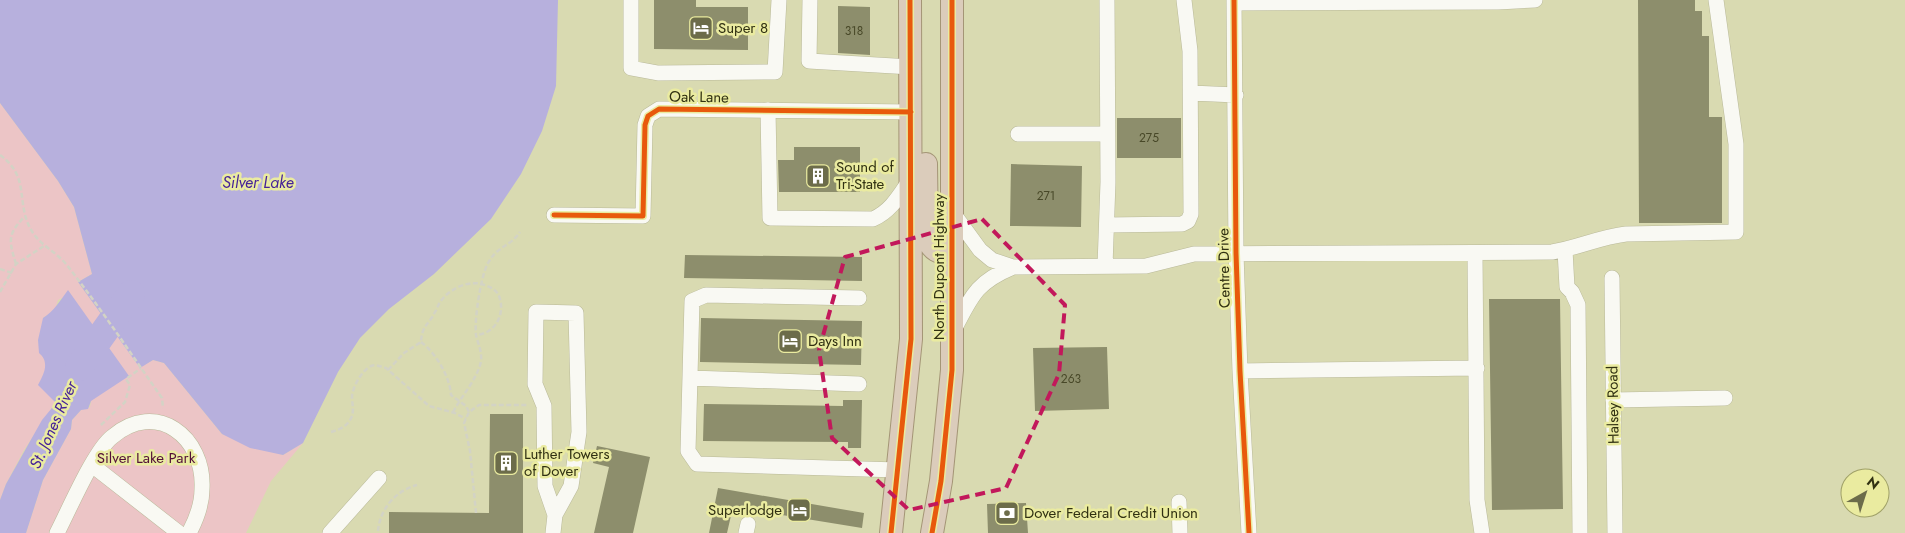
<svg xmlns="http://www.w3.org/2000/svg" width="1905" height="533" font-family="Jost,sans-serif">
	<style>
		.green { fill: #ecc5c6 }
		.water { fill: #b7b0dd }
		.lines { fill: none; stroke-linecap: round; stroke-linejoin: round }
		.river { stroke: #b7b0dd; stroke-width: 28 }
		.building { fill: #8d8e6c }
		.minor-casing { stroke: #b9b999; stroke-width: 16 }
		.highway-casing { stroke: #a49576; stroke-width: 24 }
		.path { stroke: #d3d3c5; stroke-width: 2.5; stroke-dasharray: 5 2.5; stroke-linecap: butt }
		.minor { stroke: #f9f9f3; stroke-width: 15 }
		.highway { stroke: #dbccbb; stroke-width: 22 }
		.cycleway-casing { stroke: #eaeba0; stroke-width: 8 }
		.cycleway { stroke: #e8590c; stroke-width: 5 }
		.marked { fill: none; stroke: #c2185b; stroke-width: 4; stroke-dasharray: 10 6; stroke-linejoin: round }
		.labels { text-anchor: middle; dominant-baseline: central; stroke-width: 5; stroke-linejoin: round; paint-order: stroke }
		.number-label { font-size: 12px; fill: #484828 }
		.poi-label { font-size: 15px; fill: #313112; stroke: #eaeba0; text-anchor: start }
		.street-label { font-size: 15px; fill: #313112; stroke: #eaeba0 }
		.park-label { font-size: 15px; fill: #531138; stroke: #eaeba0 }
		.water-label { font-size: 16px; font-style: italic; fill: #452298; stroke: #eaeba0 }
	</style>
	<rect width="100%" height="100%" fill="#d9dab1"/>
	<path class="green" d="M0 103 58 181 74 207 92 274 78 282 140 367 153 360 164 363 222 434 283 455 303 443 271 481 246 533H26L43 480 71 429 72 420 81 410 90 407 91 401 62 298 58 300 55 310 43 318 46 370 39 385 56 402 24 450 6 484 0 500Z"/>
	<path class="water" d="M0 0H558L556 86 542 131 521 174 491 219 434 274 389 309 360 338 338 372 303 443 283 455 250 448 222 434 164 363 153 360 140 368 78 282 92 274 74 207 58 181 0 103Z
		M68 290 129 376 91 401 88 409 81 410 72 420 71 429 43 480 26 533H0V500L6 484 42 420 56 403 38 385C44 374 50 362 39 353L38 340 43 318C54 311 60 301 68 290Z"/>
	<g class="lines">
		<path class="river" d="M79 367 131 294"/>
	</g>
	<path class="building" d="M654 0H696V7H748V50L654 49Z
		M1638 0H1695V11H1702V36H1709V117H1722V223H1639Z
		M838 6 870 7V55L838 53Z
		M1117 118H1181V158H1117Z
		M794 147H860V192H779L778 160H794Z
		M1011 164 1082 166 1081 227 1010 226Z
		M685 255 862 257V281L684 278Z
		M1489 299H1560L1563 509 1492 510Z
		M701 318 862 321 861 365 700 362Z
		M1107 347 1109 409 1035 411 1033 348Z
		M843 400H862L861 448H848V442L703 441 704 404 843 406Z
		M490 414H523V533H389V512L489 513Z
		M597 446 650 457 633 533H594L609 467 593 463Z
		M718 488 864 513 862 528 733 507 727 533H709Z
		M1026 503 1028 533H988L987 504Z"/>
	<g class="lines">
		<g class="minor-casing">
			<path id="minor" d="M631 0V68L658 73 775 72 779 0
				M810 0 809 61 911 67
				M1234 0 1236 253 1240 371 1249 533
				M1234 3 1498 2 1535 0
				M1191 93 1236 95
				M768 110 770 218 873 219C891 211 899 196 910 180
				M1018 134H1107
				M953 213 980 250 992 260 1013 267 1146 266 1194 254 1552 252C1577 248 1600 237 1626 234L1736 232V144L1716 0
				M554 215 643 216 645 125 648 116 659 109 911 112
				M1107 225 1182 224 1188 221 1191 214 1190 51 1184 0
				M1565 250 1567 287 1572 292 1578 305 1580 533
				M1475 253 1477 500 1482 533
				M1105 266 1108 182 1107 0
				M1612 278 1615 533
				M859 298 706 295 692 301 688 451 697 464 898 470
				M955 328C972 295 977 282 1013 267
				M1240 371 1477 368
				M690 378 859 384
				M1613 400 1725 398
				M92 465 179 533
				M1179 502 1180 533
				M57 533C69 510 94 451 112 437 156 399 205 437 202 489 202 505 196 520 189 533
				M330 533 379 478
				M553 533 555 515 571 486 579 432 576 313 536 312 535 384 544 406 545 486 555 515
				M746 533 748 524"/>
		</g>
		<g class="highway-casing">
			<path id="highway" d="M926 164 927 236C931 251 939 253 952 254
				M891 533 911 339 910 0
				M932 533 941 481 952 370V0"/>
		</g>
		<path class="path" d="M0 155C32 178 14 204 33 233 42 246 56 252 66 264 100 307 131 354 162 398L163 408
			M16 264C9 241 7 235 24 217
			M0 269 12 273
			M0 292 16 264 44 246
			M421 342C436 353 450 377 451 395L466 406 469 412
			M388 370 404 353 421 342C422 325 428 326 435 312 437 309 438 305 440 302 450 288 471 278 487 286 492 288 497 291 499 296 506 314 495 334 476 335
			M453 412C461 397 478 378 481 361 482 351 478 344 476 335 474 320 481 275 488 263 498 245 509 248 520 232
			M101 425 125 402 130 385 126 379 141 368
			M331 432C338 430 346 427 350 420 355 412 352 405 352 396 353 387 361 371 371 366 376 364 381 367 386 368L429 406 455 413 466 419
			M476 513 470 451 464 423 469 412 479 405H528
			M378 531C380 509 395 491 417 485"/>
		<use href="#minor" class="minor"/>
		<use href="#highway" class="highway"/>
		<g class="cycleway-casing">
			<path id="cycleway" d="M1234 0 1236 253 1240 371 1249 533
				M554 215 643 216 645 125 648 116 659 109 911 112
				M891 533 911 339 910 0
				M932 533 941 481 952 370V0"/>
		</g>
		<use href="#cycleway" class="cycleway"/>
	</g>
	<path class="marked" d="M982 219 1065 305 1059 374 1006 488 909 510 832 438 819 350 845 257Z"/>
	<defs>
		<g id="hotel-square" transform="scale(1.25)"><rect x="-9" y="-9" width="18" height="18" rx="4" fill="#6c6c4a" stroke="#eaeba0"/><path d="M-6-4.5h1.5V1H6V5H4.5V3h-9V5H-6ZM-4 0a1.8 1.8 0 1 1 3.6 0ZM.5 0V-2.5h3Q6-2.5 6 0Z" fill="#fff"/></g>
		<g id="building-square" transform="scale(1.25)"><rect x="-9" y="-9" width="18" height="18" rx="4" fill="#6c6c4a" stroke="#eaeba0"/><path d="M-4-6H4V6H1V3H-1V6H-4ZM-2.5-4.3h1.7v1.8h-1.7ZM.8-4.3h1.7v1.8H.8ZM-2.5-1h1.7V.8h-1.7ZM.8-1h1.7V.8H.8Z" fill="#fff"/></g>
		<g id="bank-square" transform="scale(1.25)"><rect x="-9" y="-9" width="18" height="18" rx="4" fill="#6c6c4a" stroke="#eaeba0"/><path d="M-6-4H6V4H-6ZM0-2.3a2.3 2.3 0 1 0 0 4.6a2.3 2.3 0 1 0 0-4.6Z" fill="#fff"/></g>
	</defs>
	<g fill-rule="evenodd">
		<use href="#hotel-square" x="701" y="28"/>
		<use href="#building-square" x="818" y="176"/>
		<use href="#hotel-square" x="790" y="341"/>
		<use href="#building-square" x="506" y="463"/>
		<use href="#hotel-square" x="799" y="510"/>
		<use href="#bank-square" x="1007" y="513"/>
	</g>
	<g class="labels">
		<g class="number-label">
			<text x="854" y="31">318</text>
			<text x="1149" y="138">275</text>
			<text x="1046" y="196">271</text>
			<text x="1071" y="379">263</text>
		</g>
		<g class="poi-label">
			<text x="718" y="28">Super 8</text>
			<text x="836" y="167">Sound of<tspan x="836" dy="17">Tri-State</tspan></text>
			<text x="808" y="341">Days Inn</text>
			<text x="524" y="454">Luther Towers<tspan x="524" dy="17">of Dover</tspan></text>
			<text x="782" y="510" text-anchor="end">Superlodge</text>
			<text x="1024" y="513">Dover Federal Credit Union</text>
		</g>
		<g class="street-label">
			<text transform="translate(699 97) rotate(1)">Oak Lane</text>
			<text transform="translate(939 267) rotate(-90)">North Dupont Highway</text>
			<text transform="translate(1224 268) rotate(-91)">Centre Drive</text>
			<text transform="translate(1613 405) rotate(-91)">Halsey Road</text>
		</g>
		<g class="park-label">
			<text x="146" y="458">Silver Lake Park</text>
		</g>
		<g class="water-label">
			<text x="258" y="182">Silver Lake</text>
			<text transform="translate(53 425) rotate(-66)">St. Jones River</text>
		</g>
	</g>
	<g transform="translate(1865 493) rotate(39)"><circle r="24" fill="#eaeba0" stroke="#a0a167"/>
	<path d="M0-4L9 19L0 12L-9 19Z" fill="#6c6c4a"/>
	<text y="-8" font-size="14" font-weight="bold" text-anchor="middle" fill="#313112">N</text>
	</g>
</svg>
